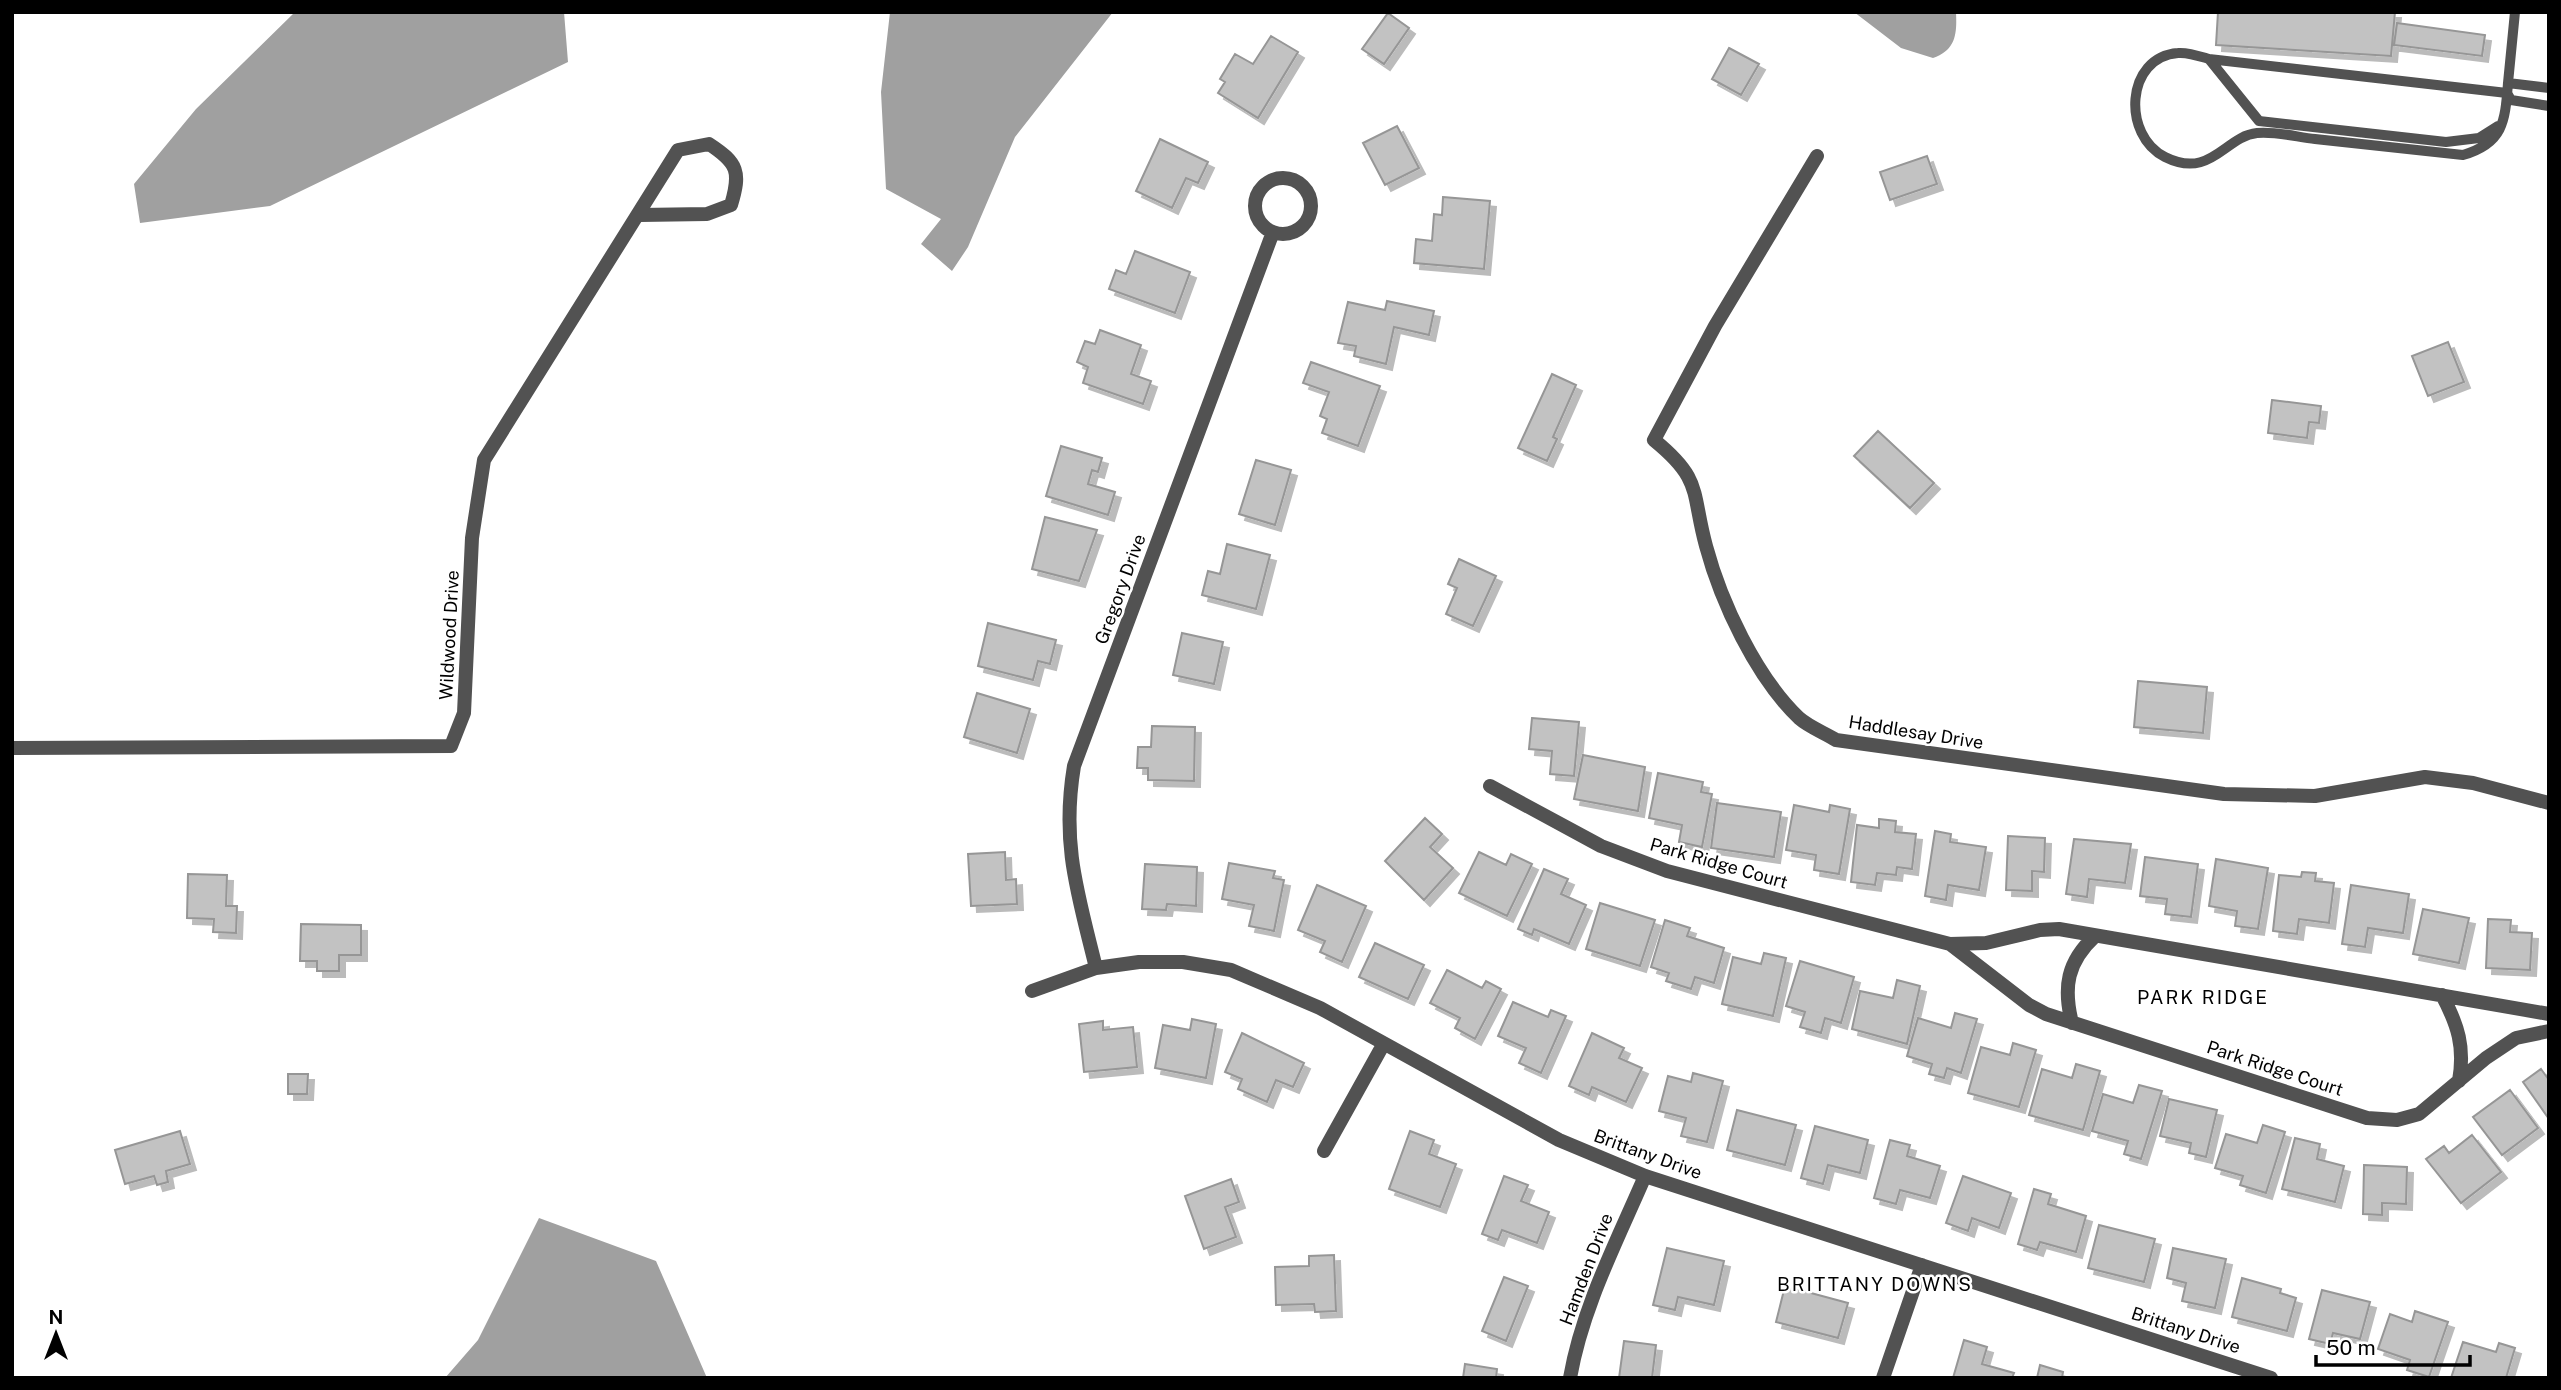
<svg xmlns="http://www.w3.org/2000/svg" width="2561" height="1390" font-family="'Public Sans',sans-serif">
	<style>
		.water { fill: #a0a0a0 }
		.building { fill: #c2c2c2; stroke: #969696; stroke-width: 2; filter: url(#shadow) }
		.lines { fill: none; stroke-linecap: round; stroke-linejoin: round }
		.lane { stroke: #525252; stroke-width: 10 }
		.street { stroke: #525252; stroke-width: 14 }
		.labels { text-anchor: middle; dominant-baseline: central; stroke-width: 5; stroke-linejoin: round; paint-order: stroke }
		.street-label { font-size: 18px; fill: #000; stroke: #fff }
		.neighbourhood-label { font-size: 19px; letter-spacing: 2px; fill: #000; stroke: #fff }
	</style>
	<defs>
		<filter id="shadow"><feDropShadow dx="6" dy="6" stdDeviation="0" flood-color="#0004"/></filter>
	</defs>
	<rect width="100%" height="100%" fill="#fff"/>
	<path class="water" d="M295 12H564L568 62 270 206 140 223 134 184 196 109Z
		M890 12H1113L1015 137 968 247 952 271 921 244 941 219 886 189 881 92Z
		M1854 12H1956C1957 34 1956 50 1933 58L1901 48Z
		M539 1218 656 1261 707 1378H445L478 1340Z"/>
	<path class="building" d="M2218 12H2395L2391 56 2216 45Z
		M1388 13 1409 28 1384 64 1362 49Z
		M2397 23 2485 35 2482 56 2394 45Z
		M1271 36 1298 52 1258 118 1218 93 1225 82 1220 79 1235 54 1253 64Z
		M1729 48 1759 64 1741 95 1712 79Z
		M1397 126 1419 168 1385 185 1363 143Z
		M1160 139 1208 162 1198 183 1186 178 1172 208 1136 191Z
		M1927 156 1937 184 1890 200 1880 172Z
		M1443 197 1490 201 1484 269 1414 263 1416 239 1432 241 1434 214 1442 215Z
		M1135 251 1190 272 1175 313 1109 289 1116 270 1126 274Z
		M1387 301 1434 311 1429 335 1394 327 1386 364 1354 356 1356 346 1338 343 1348 302 1385 310Z
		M1100 330 1141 345 1131 374 1151 381 1143 404 1083 383 1088 367 1077 362 1085 341 1095 344Z
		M2448 342 2464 382 2428 396 2412 356Z
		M1311 362 1380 386 1358 446 1322 433 1327 419 1320 416 1329 392 1303 383Z
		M1552 374 1576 385 1553 437 1557 439 1547 461 1518 448Z
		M2272 400 2321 406 2319 423 2309 422 2307 438 2268 433Z
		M1878 431 1934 483 1910 508 1854 456Z
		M1061 446 1102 458 1098 472 1092 470 1088 484 1115 492 1108 515 1046 496Z
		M1256 460 1291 470 1275 525 1239 514Z
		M1045 517 1097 530 1079 581 1032 569Z
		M1227 544 1270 555 1256 609 1202 595 1208 571 1220 574Z
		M1459 559 1496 576 1473 626 1446 614 1457 588 1448 584Z
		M988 623 1056 640 1050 664 1038 661 1033 680 978 666Z
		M1182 633 1223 642 1214 684 1173 675Z
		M2138 681 2207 687 2203 733 2134 727Z
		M977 693 1030 709 1017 753 964 737Z
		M1532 718 1579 722 1574 776 1550 774 1552 751 1529 749Z
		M1152 726 1195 727 1194 781 1148 780V768H1137L1138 747H1151Z
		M1583 755 1645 767 1638 811 1574 799Z
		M1658 773 1703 782 1701 792 1712 794 1702 847 1679 842 1682 825 1649 818Z
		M1717 803 1781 812 1774 857 1711 848Z
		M1794 805 1829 812 1830 805 1850 809 1839 874 1814 870 1816 855 1786 850Z
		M1425 818 1442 834 1430 847 1453 868 1424 900 1385 861Z
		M1879 819 1896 821 1895 832 1916 834 1912 869 1897 867 1896 875 1877 873 1875 885 1851 882 1857 825 1879 828Z
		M1935 831 1951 834 1950 842 1986 847 1979 890 1948 885 1946 900 1925 896Z
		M2008 836 2045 838 2044 872 2032 871V891L2006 890Z
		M2074 839 2131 844 2125 883 2089 879 2087 897 2066 894Z
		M1005 852 1006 880 1016 879 1017 904 971 906 968 854Z
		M1479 852 1506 865 1511 854 1532 864 1507 916 1459 893Z
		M2145 857 2198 864 2191 917 2165 914 2167 899 2140 896Z
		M2216 859 2268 868 2258 929 2235 926 2237 911 2209 906Z
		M1229 863 1275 871 1273 878 1284 880 1274 931 1249 926 1254 905 1222 899Z
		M1145 864 1197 867 1196 906 1167 904 1166 910 1142 909Z
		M1544 869 1568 879 1561 894 1586 905 1569 944 1534 929 1532 935 1518 929Z
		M2302 872 2316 873 2315 881 2334 883 2329 923 2299 919 2297 934 2273 931 2279 875 2301 877Z
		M188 874 227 875 226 906H237L236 933 213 932 214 919 187 918Z
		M1317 885 1366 906 1342 962 1320 952 1325 941 1298 930Z
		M2351 885 2409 894 2403 933 2368 928 2365 947 2342 944Z
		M1600 903 1655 920 1640 966 1586 949Z
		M2423 909 2469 918 2459 963 2413 954Z
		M2488 919 2511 920 2510 932 2532 933 2530 970 2486 968Z
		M1665 920 1690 928 1687 936 1724 948 1714 983 1695 977 1691 989 1666 981 1669 973 1651 967Z
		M301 924 361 925V955H339V971H317V961H300Z
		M1375 943 1424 965 1408 999 1359 977Z
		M1764 953 1786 958 1773 1016 1722 1004 1733 957 1761 964Z
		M1800 961 1854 977 1841 1023 1825 1018 1821 1033 1800 1027 1805 1012 1786 1006Z
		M1447 970 1482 988 1486 981 1501 989 1475 1039 1455 1028 1460 1018 1430 1003Z
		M1897 980 1920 986 1907 1044 1852 1029 1860 991 1893 998Z
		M1513 1002 1548 1017 1551 1010 1566 1016 1541 1073 1519 1063 1526 1048 1498 1036Z
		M1955 1013 1977 1019 1961 1073 1947 1068 1944 1078 1929 1074 1932 1064 1907 1056 1918 1018 1951 1028Z
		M1192 1019 1216 1024 1206 1078 1155 1068 1163 1025 1190 1030Z
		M1103 1021V1030L1133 1027 1137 1067 1084 1072 1079 1024Z
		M1242 1033 1304 1063 1293 1087 1276 1080 1267 1102 1238 1089 1242 1079 1225 1072Z
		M1592 1033 1624 1048 1619 1058 1642 1068 1626 1102 1592 1087 1589 1095 1569 1086Z
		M2013 1043 2036 1050 2019 1107 1968 1093 1981 1047 2010 1055Z
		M2076 1064 2100 1071 2083 1130 2029 1115 2042 1069 2072 1078Z
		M2541 1069 2549 1080V1119L2523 1082Z
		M1693 1073 1723 1081 1707 1142 1681 1136 1686 1118 1659 1111 1668 1076 1691 1082Z
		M288 1074H308L307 1094H288Z
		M2139 1085 2162 1091 2141 1159 2124 1154 2128 1141 2092 1131 2103 1094 2133 1103Z
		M2510 1090 2538 1128 2502 1155 2473 1117Z
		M2169 1099 2217 1110 2206 1157 2189 1153 2191 1143 2160 1136Z
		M1737 1110 1796 1125 1785 1165 1727 1150Z
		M2263 1125 2285 1132 2266 1193 2240 1185 2243 1176 2215 1168 2226 1134 2257 1143Z
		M1815 1126 1868 1140 1860 1173 1828 1165 1823 1184 1801 1178Z
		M180 1131 190 1164 166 1171 168 1182 157 1185 154 1176 125 1184 115 1150Z
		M1410 1131 1434 1140 1429 1154 1456 1164 1440 1207 1389 1189Z
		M2472 1135 2501 1172 2461 1203 2426 1159 2444 1146 2449 1153Z
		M2295 1138 2320 1144 2317 1159 2344 1166 2335 1202 2282 1189Z
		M1890 1140 1910 1145 1907 1156 1940 1166 1930 1198 1900 1190 1896 1204 1874 1198Z
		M2364 1165 2407 1167 2406 1204 2382 1203V1215L2363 1214Z
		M1504 1176 1528 1185 1521 1201 1549 1212 1537 1243 1502 1230 1498 1240 1482 1234Z
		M1963 1176 2011 1193 1999 1228 1972 1218 1968 1231 1946 1223Z
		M1231 1179 1239 1202 1225 1207 1236 1237 1204 1249 1185 1196Z
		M2034 1189 2051 1194 2048 1204 2086 1216 2076 1252 2040 1242 2037 1250 2018 1244Z
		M2099 1225 2155 1239 2144 1282 2088 1268Z
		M1667 1248 1724 1261 1714 1305 1678 1297 1675 1310 1653 1305Z
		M2173 1248 2226 1259 2215 1308 2182 1301 2186 1283 2167 1278Z
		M1334 1255 1336 1311 1315 1312 1314 1304 1276 1305 1275 1267 1309 1266V1256Z
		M1504 1277 1528 1286 1506 1341 1482 1331Z
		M2242 1278 2281 1289 2280 1293 2296 1298 2287 1331 2232 1317Z
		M1785 1286 1848 1303 1838 1338 1776 1322Z
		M2322 1290 2370 1302 2360 1339 2333 1333 2330 1344 2309 1339Z
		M2415 1311 2448 1322 2429 1377 2407 1370 2410 1360 2378 1349 2390 1314 2412 1322Z
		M1964 1340 1987 1347 1982 1364 2014 1373 2012 1378H1953Z
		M1624 1341 1656 1345 1652 1378H1619Z
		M2463 1342 2496 1352 2499 1343 2515 1348 2506 1378H2451Z
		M1465 1364 1497 1369 1496 1378H1463Z
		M2040 1365 2063 1372 2062 1378H2037Z"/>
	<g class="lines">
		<path class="lane" d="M2515 12 2508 83C2505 121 2504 143 2463 155 2414 150 2364 144 2315 139 2297 137 2275 131 2257 133 2225 136 2211 180 2165 157 2122 136 2125 57 2178 53 2188 52 2199 56 2209 59L2507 93 2511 100 2549 106
			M2209 59 2259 121 2446 142 2479 138 2498 126
			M2508 83 2549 88"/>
		<path class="street" d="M1817 156 1715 326 1654 440C1703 480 1691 491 1706 546 1721 602 1756 677 1799 718 1809 727 1825 733 1836 740L2224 794 2315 796 2425 777 2473 783 2549 803
			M1255 206a28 28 0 1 1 56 0a28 28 0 1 1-56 0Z
			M12 748 451 746 464 713 472 538 484 460 678 150 709 144C738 163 741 172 731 205L707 214 640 215
			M1490 786 1601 846 1667 871 1950 944 1986 943 2040 930 2059 929 2549 1014
			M1950 944 2029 1005 2046 1014 2367 1118 2397 1120 2419 1114 2486 1058 2516 1038 2549 1031
			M1096 968C1078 894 1061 844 1074 766L1273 232
			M1032 991 1096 968 1139 962H1183L1231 970 1320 1008 1559 1140 1645 1176 2271 1378
			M2442 995C2458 1025 2465 1047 2459 1081
			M2072 1023C2063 987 2067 962 2095 936
			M1324 1151 1383 1045
			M1570 1378C1582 1308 1617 1241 1645 1176
			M1883 1378 1922 1265"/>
	</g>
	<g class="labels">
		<g class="street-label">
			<text transform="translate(1120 589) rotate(-70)">Gregory Drive</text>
			<text transform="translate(449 635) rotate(-87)">Wildwood Drive</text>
			<text transform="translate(1916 732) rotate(9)">Haddlesay Drive</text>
			<text transform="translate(1719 863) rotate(16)">Park Ridge Court</text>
			<text transform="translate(2275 1068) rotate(18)">Park Ridge Court</text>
			<text transform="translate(1648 1154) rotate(20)">Brittany Drive</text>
			<text transform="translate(1586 1269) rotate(-69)">Hamden Drive</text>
			<text transform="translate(2186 1330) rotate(18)">Brittany Drive</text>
		</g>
		<g class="neighbourhood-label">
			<text x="2203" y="997">PARK RIDGE</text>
			<text x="1875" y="1284">BRITTANY DOWNS</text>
		</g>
	</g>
	<rect width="2561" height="1390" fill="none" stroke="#000000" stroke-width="28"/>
	<g transform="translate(56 1334)" stroke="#ffffff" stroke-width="5" paint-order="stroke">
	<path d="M0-5L12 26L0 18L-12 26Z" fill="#000000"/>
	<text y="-10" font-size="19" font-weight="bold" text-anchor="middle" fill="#000000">N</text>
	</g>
	<path d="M2316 1355v10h154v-10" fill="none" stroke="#000000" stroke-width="3.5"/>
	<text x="2326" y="1355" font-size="21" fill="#000000" stroke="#ffffff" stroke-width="5" paint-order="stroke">50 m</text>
</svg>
